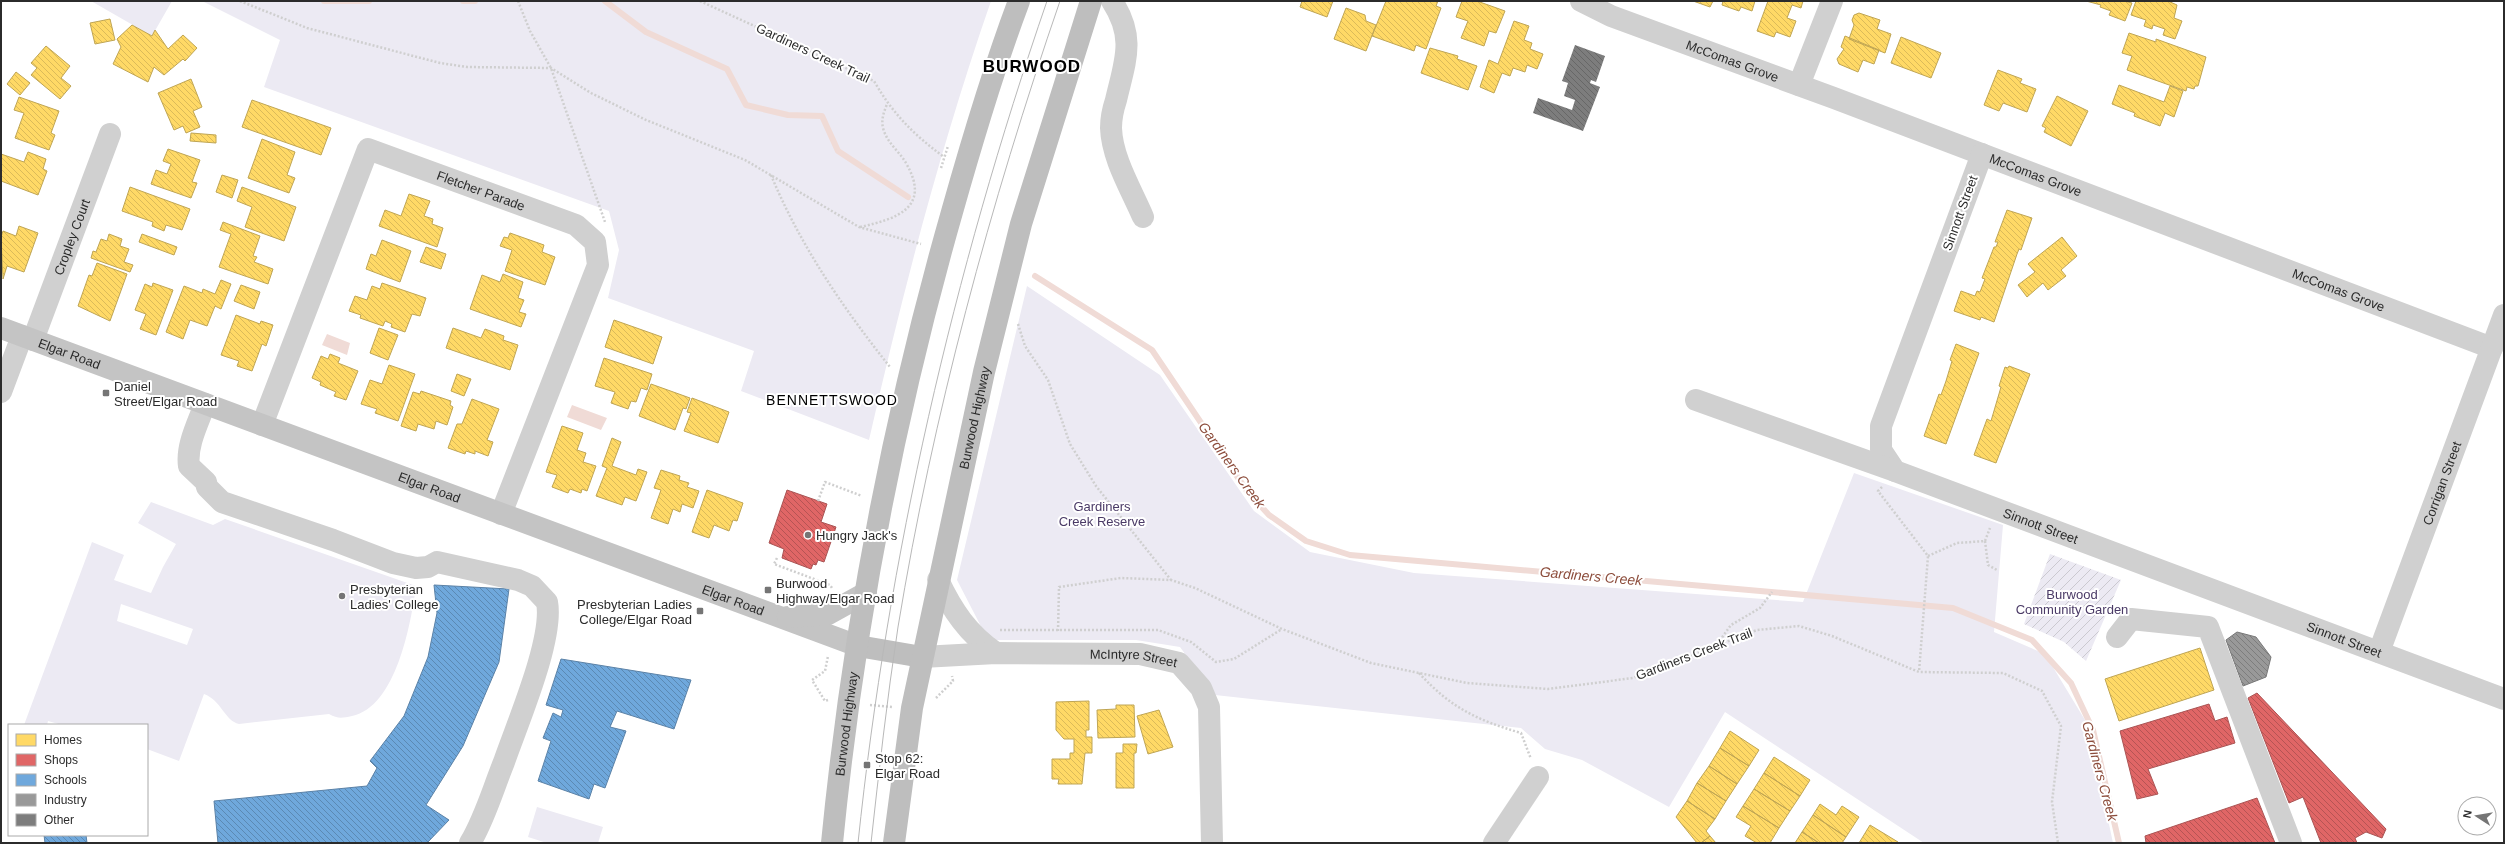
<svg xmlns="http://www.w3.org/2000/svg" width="2505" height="844" font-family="Helvetica,sans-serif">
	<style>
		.green { fill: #eceaf3; fill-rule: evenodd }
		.garden { fill: url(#garden-furrows) }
		.water { fill: #f0dbd6 }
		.homes { fill: url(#homes-back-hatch); stroke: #bfa554 }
		.shops { fill: url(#shops-back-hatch); stroke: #aa5454 }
		.schools { fill: url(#schools-back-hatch); stroke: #5b82a7 }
		.industry { fill: url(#industry-back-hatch); stroke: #787878 }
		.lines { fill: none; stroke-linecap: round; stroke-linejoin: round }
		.stream { stroke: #f0dbd6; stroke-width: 6 }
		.building { fill: url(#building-back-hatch) }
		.path { stroke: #cfcfcf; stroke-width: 2.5; stroke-dasharray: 2 2; stroke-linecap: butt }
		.minor { stroke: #d0d0d0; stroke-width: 22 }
		.major { stroke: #c4c4c4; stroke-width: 22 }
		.highway { stroke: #bebebe; stroke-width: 22 }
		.tram { stroke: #b8b8b8; stroke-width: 1 }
		.poi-dot { fill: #757575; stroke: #fff; stroke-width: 1.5 }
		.labels { text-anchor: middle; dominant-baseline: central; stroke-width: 4; stroke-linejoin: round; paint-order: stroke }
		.street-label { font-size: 13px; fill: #2b2b2b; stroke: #fff }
		.poi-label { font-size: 13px; fill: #2b2b2b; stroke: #fff; text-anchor: start }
		.park-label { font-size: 13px; fill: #4a3a66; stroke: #fff }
		.neighbourhood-label { font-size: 14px; letter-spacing: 1px; fill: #000; stroke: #fff }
		.water-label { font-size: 14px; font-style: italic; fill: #8c4c3b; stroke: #fff }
		.district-label { font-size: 17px; font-weight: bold; letter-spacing: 1px; fill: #000; stroke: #fff }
	</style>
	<defs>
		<pattern id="garden-furrows" width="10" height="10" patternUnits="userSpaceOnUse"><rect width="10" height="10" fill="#eceaf3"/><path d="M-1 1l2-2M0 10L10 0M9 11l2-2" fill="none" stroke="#cbc9d0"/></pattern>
		<pattern id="homes-back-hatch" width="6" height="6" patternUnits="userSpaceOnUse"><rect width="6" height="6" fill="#ffd966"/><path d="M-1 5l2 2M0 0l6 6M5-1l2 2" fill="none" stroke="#dbba59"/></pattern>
		<pattern id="shops-back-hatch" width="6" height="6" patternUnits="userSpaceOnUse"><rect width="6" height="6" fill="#e06666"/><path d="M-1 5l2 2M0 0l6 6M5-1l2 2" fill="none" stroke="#b65454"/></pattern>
		<pattern id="schools-back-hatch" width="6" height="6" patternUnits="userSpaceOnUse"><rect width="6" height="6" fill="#6fa8dc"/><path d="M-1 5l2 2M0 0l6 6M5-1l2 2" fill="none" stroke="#5b89b3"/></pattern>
		<pattern id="industry-back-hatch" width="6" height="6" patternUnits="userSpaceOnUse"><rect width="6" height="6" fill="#999"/><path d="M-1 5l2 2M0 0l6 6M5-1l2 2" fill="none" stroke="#7d7d7d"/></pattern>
		<pattern id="building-back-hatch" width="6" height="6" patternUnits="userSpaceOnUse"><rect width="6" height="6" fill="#7d7d7d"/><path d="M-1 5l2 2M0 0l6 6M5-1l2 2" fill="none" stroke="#676767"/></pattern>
	</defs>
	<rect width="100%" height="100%" fill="#fff"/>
	<path class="green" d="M91 1H172L152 36Z
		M202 1H991C941 145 903 291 869 440L741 391 754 351 608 298 619 250 609 211 264 87 280 40Z
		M1027 286 1160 375 1254 511 1310 552 1414 573 1803 602 1854 473 2003 525 1994 632 2045 654 2088 725 2113 843H1924L1725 712 1669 807 1582 760 1545 749 1521 728 1215 695 1180 647 1136 640H988L957 580Z
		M151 502 213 525 225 519 416 586C411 624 396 707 352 716 342 718 338 719 329 714L239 724C225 721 221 700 204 694L179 761 147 749V725H62L48 721 47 725H24L92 542 124 555 114 580 151 593 163 567 176 544 138 523ZM121 604 193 629 187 645 117 621Z
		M537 807 603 827 598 843H547L528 837Z"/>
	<path class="garden" d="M2050 554 2121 580 2086 661 2064 642 2024 624Z"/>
	<path class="water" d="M327 334 350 343 347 355 322 345Z
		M572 405 607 418 601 430 567 417Z"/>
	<path class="homes" d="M1302 1H1333L1327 17 1300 7Z
		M1386 1H1438L1436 6 1441 8 1426 49 1416 45 1414 51 1372 36Z
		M1462 1H1477L1505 11 1496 33 1489 31 1484 46 1461 38 1468 21 1456 17Z
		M1693 1H1713L1710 7Z
		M1723 1H1755L1752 11 1741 7 1739 11 1722 5Z
		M1768 1H1803L1801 8 1792 5 1787 18 1796 21 1790 37 1776 32 1774 37 1757 31Z
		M2086 1H2124L2132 3 2125 21 2109 15 2111 11 2100 7 2101 5Z
		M2136 1H2168L2177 5 2174 18 2182 21 2175 39 2163 35 2165 29 2153 25 2152 29 2144 26 2146 20 2131 15Z
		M1346 8 1365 15 1366 21 1376 25 1366 51 1334 39Z
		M1859 13 1880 20 1877 29 1891 34 1885 53 1849 39 1854 25 1852 20 1854 15Z
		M110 19 115 40 95 44 90 23Z
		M1514 21 1529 26 1524 40 1532 43 1530 49 1543 54 1537 69 1527 65 1525 72 1513 68 1510 76 1502 73 1494 93 1480 87 1489 60 1498 64Z
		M132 25 152 36 155 30 168 49 183 35 197 48 185 61 183 59 164 75 154 67 148 82 113 64 121 47 117 39Z
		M2129 33 2156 42V39L2206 57 2198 86H2195L2194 89 2187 87 2186 91 2127 70 2132 56 2122 53Z
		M1845 36 1879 50 1874 64 1863 60 1858 72 1839 64 1837 59 1844 49 1841 47Z
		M1901 37 1941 53 1931 78 1891 63Z
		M46 46 70 66 61 78 71 86 60 99 31 75 37 68 31 63Z
		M1430 48 1458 56 1457 59 1477 66 1468 90 1421 73Z
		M1998 70 2022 79 2020 83 2036 89 2027 112 2003 103 1999 111 1984 105Z
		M16 72 30 83 20 95 7 84Z
		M191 79 202 107 193 111 200 127 186 133 183 126 174 130 158 93Z
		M2119 85 2164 102 2170 86 2183 91 2174 117 2165 113 2160 126 2134 116 2135 113 2112 104Z
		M2057 96 2088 111 2071 146 2044 132 2046 128 2042 126Z
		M19 97 59 111 51 133 55 135 49 150 15 138 24 113 14 110Z
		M252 100 331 128 321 155 242 127Z
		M191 133 216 135V143L190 141Z
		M262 139 295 152 287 175 295 178 289 193 248 178Z
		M168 149 200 160 192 182 197 183 191 198 151 184 156 170 167 174 171 164 163 161Z
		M28 152 46 159 43 169 47 171 38 195 1 181V154L24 162Z
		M222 175 238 180 232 198 216 192Z
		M130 187 190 209 182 230 166 225 164 231 152 226 153 222 122 211Z
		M242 187 296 207 284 241 245 227 252 207 237 201Z
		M409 194 430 201 424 216 433 219 432 224 443 228 437 247 379 226 385 210 401 216Z
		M2007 210 2032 218 2021 250 2019 249 2017 254 1994 322 1981 317 1980 320 1954 311 1961 291 1975 296 1977 291 1980 292 1985 279 1982 278 1994 247H1996L1998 242H1995Z
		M223 222 260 236 253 256 257 257 254 262 273 269 268 284 219 267 231 234 220 230Z
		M19 226 38 233 24 272 7 266 3 279 1 237 3 231 16 236Z
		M510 233 544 245 542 252 555 257 545 285 505 271 512 250 500 246 504 237 508 238Z
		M109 234 122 239 120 246 129 249 124 262 133 265 130 272 91 258 93 251 96 252 101 239 107 241Z
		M142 234 177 247 174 255 139 242Z
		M2062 237 2077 256 2061 270 2066 276 2048 290 2043 283 2027 297 2018 285 2035 272 2028 264Z
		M382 240 411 251 400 282 366 269 371 254 376 256Z
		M426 247 446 254 441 269 420 262Z
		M97 263 127 274 110 321 78 306 89 275 92 276Z
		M503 274 523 282 518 298 524 300 519 312 526 314 521 327 470 309 482 275 500 282Z
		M221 280 231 284 221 309 215 306 207 326 190 320 183 339 166 332 184 286 202 293 203 289 215 294Z
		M153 283 173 290 156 335 140 329 146 314 135 310 145 284 152 287Z
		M382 283 426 298 420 316 412 314 405 332 391 327 392 324 385 321 383 326 360 318 361 315 349 311 355 296 367 300 372 286 380 289Z
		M241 285 260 292 254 309 234 301Z
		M236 315 260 324 261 321 273 325 266 346 262 344 252 371 237 366 239 361 221 355Z
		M614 320 662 337 653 364 605 347Z
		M379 328 398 335 388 360 370 353Z
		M453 328 481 338 485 329 504 336 503 340 518 345 510 370 446 348Z
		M1956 344 1979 353 1946 444 1924 436 1939 394 1941 395 1946 381 1952 361 1950 360Z
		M330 354 340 358 338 363 358 371 346 400 334 396 336 392 320 385 321 382 312 378 321 356 328 359Z
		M604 358 652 374 647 390 641 388 636 402 631 401 628 409 611 403 615 392 595 386Z
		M389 365 415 374 398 421 375 413 377 409 361 404 370 380 382 384Z
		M2009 366 2030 374 1996 463 1974 455 1987 419 1991 421 2001 387 1999 386 2005 367 2008 368Z
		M457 374 471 379 464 396 451 391Z
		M651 384 690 398 686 409 683 408 675 430 639 416Z
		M421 391 451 401 450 405 453 407 447 425 436 421 434 429 418 424 416 431 401 426 413 392 420 394Z
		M692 398 729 412 718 443 684 431 691 413 687 412Z
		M472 399 499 409 487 440 493 442 488 456 475 451V454L466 451 465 454 448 448 457 424H462Z
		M562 426 583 433 577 450 586 453 583 462 596 466 587 491 582 489 581 493 570 489 568 493 552 487 557 475 546 472Z
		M612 438 621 442 612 466 636 475 638 469 647 472 636 501 625 497 622 505 596 496 607 468 602 466Z
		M661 470 680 476 679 480 689 483 687 487 699 491 693 508 682 504 680 512 673 509 668 524 651 518 661 490 654 488Z
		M707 490 743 503 737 521 733 520 729 531 714 525 709 538 692 532Z
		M2200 648 2214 690 2119 721 2105 679Z
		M1089 701V730H1086V737H1092V753H1085L1082 784H1058L1059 779H1052V759H1070V753H1074V739H1064L1056 730V702Z
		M1116 705H1134L1135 737 1098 738 1097 710 1116 709Z
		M1159 710 1173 747 1148 754 1137 716Z
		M1730 731 1759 750 1749 766 1720 748Z
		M1123 744H1137L1136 753H1134V788H1116V753H1123Z
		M1720 748 1749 766 1737 784 1709 766Z
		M1774 757 1810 780 1800 796 1764 773Z
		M1709 766 1737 784 1726 801 1697 783Z
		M1764 773 1800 796 1790 811 1754 789Z
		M1697 783 1726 801 1715 819 1687 801Z
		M1754 789 1790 811 1779 828 1743 806Z
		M1687 801 1715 819 1706 831 1710 836 1701 843H1697L1676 817Z
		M1820 804 1836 815 1842 806 1859 817 1846 837 1813 815Z
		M1743 806 1779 828 1770 843H1757L1745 836 1751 826 1736 817Z
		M1813 815 1846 837 1842 843H1819L1802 832Z
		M1870 825 1898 842 1897 843H1859Z
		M1802 832 1819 843H1795Z
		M1710 836 1716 843H1701Z"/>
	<path class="shops" d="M787 490 827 504 821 522 836 527 824 562 818 560 816 565 813 564 811 569 782 558 784 549 769 543Z
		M2257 693 2386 829 2382 838 2366 832 2355 838 2357 843H2321L2303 797 2289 803 2248 698Z
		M2209 704 2215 721 2227 717 2235 743 2148 769 2158 794 2137 799 2120 731Z
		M2257 798 2275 843H2146L2145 836Z"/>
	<path class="schools" d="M434 585 509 589 499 662 463 746 426 805 449 820 427 843H218L214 801 367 786 377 768 370 761 404 716 428 657 437 613Z
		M561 659 691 680 674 729 617 711 610 727 626 731 605 788 594 784 589 799 538 781 551 741 543 738 553 713 561 717 563 710 546 705Z
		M44 835H86L87 843H45Z"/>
	<path class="industry" d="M2237 632 2256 637 2271 657 2266 677 2243 686 2226 640Z"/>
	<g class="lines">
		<path class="stream" d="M324 1H369
			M463 1H475
			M605 1 646 32 727 69 746 105 788 115 822 116 838 151 908 197
			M1035 276 1152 350 1247 491 1269 515 1306 541 1350 555 1953 608 2032 640 2071 683 2093 730 2119 843"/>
	</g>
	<path class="building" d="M1575 45 1605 56 1596 82 1591 80 1590 83 1600 87 1583 131 1533 113 1538 98 1572 110 1575 100 1564 96 1568 83 1562 81Z"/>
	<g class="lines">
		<path class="path" d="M240 1 307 28 440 63 467 67 551 68 591 93 646 120 745 160 859 227 921 244
			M518 1 530 31 551 68 605 222
			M700 1 874 81C893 114 913 134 944 157
			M941 168 948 146
			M771 175C800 245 843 308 890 367
			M860 227C896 219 932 208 906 163 899 151 887 143 883 128 881 119 884 112 887 104
			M1018 324 1025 346 1048 380 1070 444 1096 486 1171 580
			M1882 487 1878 491 1928 556 1919 672
			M818 501 825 482 862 496
			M1985 541 1988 565 1997 570
			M1928 556 1957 543 1985 541 1990 528
			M777 558 774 564 830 585 832 588
			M1000 630H1158L1191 642 1216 662 1234 659 1282 629
			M1058 631 1059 587 1121 578 1171 580 1195 588 1282 629 1371 663 1467 683 1548 689 1633 678 1757 630 1799 626 1832 636 1919 672 2003 673 2042 691 2061 726 2052 802 2058 843
			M1715 647 1731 625 1760 608 1772 592
			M1419 673C1451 708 1477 720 1521 733L1531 759
			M936 698 953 681 952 676
			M828 700 825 701 812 680 825 671 828 656
			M870 705 892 707"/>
		<g class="minor">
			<path d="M1112 1C1136 38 1125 61 1116 100 1113 109 1111 119 1111 128 1112 158 1131 189 1143 217"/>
			<path id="s1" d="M1581 1 1611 16 1834 98 2492 348"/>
			<path d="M1799 85 1832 1"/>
			<path id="s2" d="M1982 154 1881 426V450L1895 471 2504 699"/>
			<path id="s3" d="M33 340 110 134"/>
			<path d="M1 392 22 336"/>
			<path d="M1696 400 1895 471"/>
			<path d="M205 404C198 423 186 446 189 466L206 482 207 487 222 502 333 540 393 563 416 568 428 567 437 562 518 580 532 586 547 602C554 639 517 724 504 762 493 789 485 818 470 843"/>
			<path id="s4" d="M262 425 368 149 576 225 595 242 598 265 501 514"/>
			<path d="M938 580C952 610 968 634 996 653"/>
			<path d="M2117 637 2131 619 2208 627 2291 843"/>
			<path id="s5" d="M2379 652 2504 315"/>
			<path id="s6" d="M922 657 996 653 1140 654 1179 663 1201 688 1209 707 1212 843"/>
			<path d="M1494 843 1538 777"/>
		</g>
		<g class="major">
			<path id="s7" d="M1 328 858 646"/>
			<path d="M788 617 828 614 866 593"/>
		</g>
		<g class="highway">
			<path d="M858 646 922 657"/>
			<path id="s8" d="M832 843C853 630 893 418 952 212 972 141 993 70 1019 1"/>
			<path id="s9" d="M894 843 912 708 984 372 1021 224 1091 1"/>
		</g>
		<path class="tram" d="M858 843C888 556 953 274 1047 1
			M871 843C879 771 887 699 898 627 933 415 990 204 1060 1"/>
	</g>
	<g class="poi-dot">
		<rect x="102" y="389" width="8" height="8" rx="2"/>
		<circle cx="808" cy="535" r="4"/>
		<rect x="764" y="586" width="8" height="8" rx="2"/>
		<circle cx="342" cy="596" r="4"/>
		<rect x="696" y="607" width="8" height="8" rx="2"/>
		<rect x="863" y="761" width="8" height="8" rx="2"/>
	</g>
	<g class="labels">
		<g class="street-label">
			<text transform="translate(813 53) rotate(25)">Gardiners Creek Trail</text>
			<text stroke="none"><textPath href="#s1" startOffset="163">McComas Grove</textPath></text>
			<text stroke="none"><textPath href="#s1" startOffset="487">McComas Grove</textPath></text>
			<text stroke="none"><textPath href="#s4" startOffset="416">Fletcher Parade</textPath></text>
			<text transform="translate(1960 213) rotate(-70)">Sinnott Street</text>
			<text stroke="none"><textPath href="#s3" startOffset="110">Cropley Court</textPath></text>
			<text stroke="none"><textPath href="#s1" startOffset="811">McComas Grove</textPath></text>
			<text stroke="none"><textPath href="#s7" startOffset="73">Elgar Road</textPath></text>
			<text stroke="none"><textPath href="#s9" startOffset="433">Burwood Highway</textPath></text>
			<text stroke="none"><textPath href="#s5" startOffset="180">Corrigan Street</textPath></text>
			<text stroke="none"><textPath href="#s7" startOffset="457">Elgar Road</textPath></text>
			<text stroke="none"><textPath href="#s2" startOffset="495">Sinnott Street</textPath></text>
			<text stroke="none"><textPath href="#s7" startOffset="781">Elgar Road</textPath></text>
			<text stroke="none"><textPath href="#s2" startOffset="819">Sinnott Street</textPath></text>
			<text transform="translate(1694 654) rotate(-21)">Gardiners Creek Trail</text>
			<text stroke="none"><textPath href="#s6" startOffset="212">McIntyre Street</textPath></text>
			<text stroke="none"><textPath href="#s8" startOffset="120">Burwood Highway</textPath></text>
		</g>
		<g class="poi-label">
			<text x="114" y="386">Daniel<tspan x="114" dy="15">Street/Elgar Road</tspan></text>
			<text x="816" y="535">Hungry Jack's</text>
			<text x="776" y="583">Burwood<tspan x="776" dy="15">Highway/Elgar Road</tspan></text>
			<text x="350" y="589">Presbyterian<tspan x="350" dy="15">Ladies' College</tspan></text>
			<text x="692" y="604" text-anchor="end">Presbyterian Ladies<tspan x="692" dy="15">College/Elgar Road</tspan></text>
			<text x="875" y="758">Stop 62:<tspan x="875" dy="15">Elgar Road</tspan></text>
		</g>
		<g class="park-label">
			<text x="1102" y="506">Gardiners<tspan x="1102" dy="15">Creek Reserve</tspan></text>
			<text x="2072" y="594">Burwood<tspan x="2072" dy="15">Community Garden</tspan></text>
		</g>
		<g class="neighbourhood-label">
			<text x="832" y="400">BENNETTSWOOD</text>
		</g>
		<g class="water-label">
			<text transform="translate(1232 465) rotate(54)">Gardiners Creek</text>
			<text transform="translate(1591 576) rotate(5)">Gardiners Creek</text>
			<text transform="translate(2100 771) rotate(75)">Gardiners Creek</text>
		</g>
		<g class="district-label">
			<text x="1032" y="66">BURWOOD</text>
		</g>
	</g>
	<rect width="2505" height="844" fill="none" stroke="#2b2b2b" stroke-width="4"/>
	<rect x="8" y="724" width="140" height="112" fill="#ffffff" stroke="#aaaaaa"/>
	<rect x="16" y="734" width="20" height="12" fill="#ffd966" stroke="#aaaaaa"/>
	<text x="44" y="744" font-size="12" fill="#2b2b2b">Homes</text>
	<rect x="16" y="754" width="20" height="12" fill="#e06666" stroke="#aaaaaa"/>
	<text x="44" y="764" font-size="12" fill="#2b2b2b">Shops</text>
	<rect x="16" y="774" width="20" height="12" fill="#6fa8dc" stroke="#aaaaaa"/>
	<text x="44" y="784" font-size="12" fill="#2b2b2b">Schools</text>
	<rect x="16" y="794" width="20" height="12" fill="#999999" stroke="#aaaaaa"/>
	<text x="44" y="804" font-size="12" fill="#2b2b2b">Industry</text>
	<rect x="16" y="814" width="20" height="12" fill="#7d7d7d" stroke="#aaaaaa"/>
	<text x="44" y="824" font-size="12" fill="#2b2b2b">Other</text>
	<g transform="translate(2477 816) rotate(282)"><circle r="19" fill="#ffffff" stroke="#aaaaaa"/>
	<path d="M0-3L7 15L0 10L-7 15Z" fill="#757575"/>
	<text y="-6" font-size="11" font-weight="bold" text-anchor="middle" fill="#2b2b2b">N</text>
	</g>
</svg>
